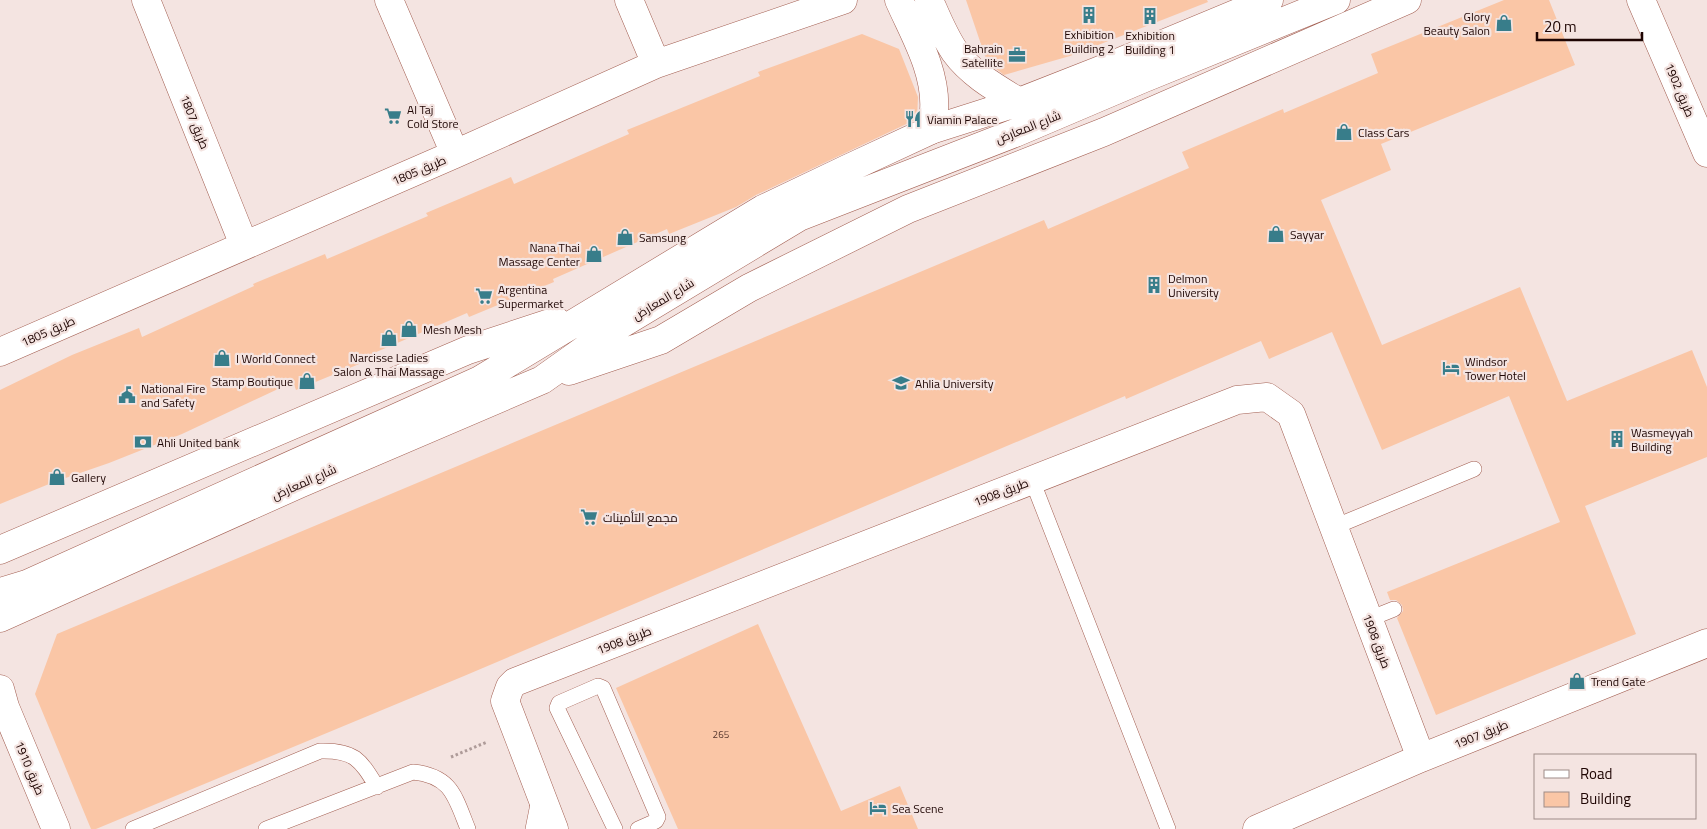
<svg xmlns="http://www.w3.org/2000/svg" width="1707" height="829" font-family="'Titillium Web',Cairo,sans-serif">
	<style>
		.building { fill: #fac6a6 }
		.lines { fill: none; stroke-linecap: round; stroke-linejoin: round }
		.lane-casing { stroke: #a35f52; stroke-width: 16 }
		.street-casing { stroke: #a35f52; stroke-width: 29 }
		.secondary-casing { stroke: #a35f52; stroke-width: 29 }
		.path { stroke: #ae9b99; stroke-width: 3; stroke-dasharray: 2.5 2.5; stroke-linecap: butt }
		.lane { stroke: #fff; stroke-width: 15 }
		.street { stroke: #fff; stroke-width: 28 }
		.secondary { stroke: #fff; stroke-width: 28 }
		.labels { text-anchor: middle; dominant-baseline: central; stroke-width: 4.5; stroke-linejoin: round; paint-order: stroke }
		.number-label { font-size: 10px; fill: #55352c }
		.poi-label { font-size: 12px; fill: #1e0503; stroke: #f4e4e1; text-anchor: start }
		.street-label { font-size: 12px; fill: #1e0503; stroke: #f4e4e1 }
	</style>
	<rect width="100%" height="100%" fill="#f4e4e1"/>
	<path class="building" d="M966 0H1207L1208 2 1070 56 1004 75 987 62Z
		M1504 0H1549L1575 65 1381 144 1391 170 1321 200 1382 345 1520 287 1567 401 1692 350 1707 387V457L1585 506 1636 634 1436 715 1397 618 1403 611 1402 605 1396 600H1390L1387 592 1560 522 1509 396 1382 450 1332 332 1269 359 1261 341 1126 399 1125 396 464 676 96 829H91L35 694 57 634 1044 220 1048 229 1189 168 1182 152 1283 109 1284 113 1378 73 1371 54Z
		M862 34 899 49 918 97 917 119 756 195 736 207 669 234 667 229 553 279 554 282 469 317 467 313 367 356 369 360 296 390 293 382 182 434 109 463 54 482 0 504V390L72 355 139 328 142 337 254 286 253 284 325 254 327 259 428 216 426 213 511 177 514 184 629 134 627 130 760 76 758 72Z
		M758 624 841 811 900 786 918 829H678L616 688Z"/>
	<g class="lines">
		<g class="lane-casing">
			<path id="lane" d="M1032 480 1168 829
				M1334 527 1474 469
				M1369 619 1394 609
				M133 829 320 751C354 750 360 759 377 787
				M266 829 413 772C452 776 455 797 468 829
				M533 829 539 799
				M615 829 557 708 559 703 598 686 603 688 658 817 656 821 638 829"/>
		</g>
		<g class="street-casing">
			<path id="street" d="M146 0 244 245
				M389 0 455 154
				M629 0 656 64
				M899 0C914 34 937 72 934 111 934 117 932 123 931 130
				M929 0C937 18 944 36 955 52 971 74 996 88 1019 102
				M1641 0 1707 153
				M0 352 455 154 656 64 843 0
				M0 689 5 707 56 829
				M554 829 505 701 510 687 515 682 1237 400 1267 397 1291 414 1421 758
				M1257 829 1421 758 1707 643"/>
		</g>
		<g class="secondary-casing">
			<path id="secondary" d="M569 371 661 340 749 288 908 209 1104 132 1407 0
				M0 550 468 350 556 321
				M0 592 27 584 480 380 763 209 847 169 931 130 1019 102 1098 71 1269 0
				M0 618 299 484 542 380 618 326 799 217 1015 133 1142 79 1336 0"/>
		</g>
		<path class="path" d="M451 757 487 742"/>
		<use href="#lane" class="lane"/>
		<use href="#street" class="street"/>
		<use href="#secondary" class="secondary"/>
	</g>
	<defs>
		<g id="building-bare" transform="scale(1.35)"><path d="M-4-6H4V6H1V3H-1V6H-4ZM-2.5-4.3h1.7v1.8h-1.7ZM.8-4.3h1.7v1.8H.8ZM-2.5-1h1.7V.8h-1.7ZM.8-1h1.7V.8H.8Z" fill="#387d8a" stroke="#f4e4e1" stroke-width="2.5" paint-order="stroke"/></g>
		<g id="shop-bare" transform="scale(1.35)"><path d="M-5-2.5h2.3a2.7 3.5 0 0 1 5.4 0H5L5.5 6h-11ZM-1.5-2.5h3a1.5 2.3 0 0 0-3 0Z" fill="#387d8a" stroke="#f4e4e1" stroke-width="2.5" paint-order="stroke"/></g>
		<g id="office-bare" transform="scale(1.35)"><path d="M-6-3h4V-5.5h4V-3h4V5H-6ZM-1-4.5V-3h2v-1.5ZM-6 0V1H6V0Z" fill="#387d8a" stroke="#f4e4e1" stroke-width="2.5" paint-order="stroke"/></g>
		<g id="supermarket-bare" transform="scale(1.35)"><path d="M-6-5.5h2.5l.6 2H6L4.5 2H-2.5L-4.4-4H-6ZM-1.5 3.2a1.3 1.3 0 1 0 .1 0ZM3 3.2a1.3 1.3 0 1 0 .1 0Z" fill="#387d8a" stroke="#f4e4e1" stroke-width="2.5" paint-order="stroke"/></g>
		<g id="restaurant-bare" transform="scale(1.35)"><path d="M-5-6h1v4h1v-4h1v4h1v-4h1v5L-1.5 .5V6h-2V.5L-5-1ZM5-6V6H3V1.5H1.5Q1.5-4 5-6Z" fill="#387d8a" stroke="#f4e4e1" stroke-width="2.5" paint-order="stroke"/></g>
		<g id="hotel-bare" transform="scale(1.35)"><path d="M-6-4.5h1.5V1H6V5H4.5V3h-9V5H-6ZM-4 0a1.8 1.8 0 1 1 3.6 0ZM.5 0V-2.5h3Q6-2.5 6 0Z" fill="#387d8a" stroke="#f4e4e1" stroke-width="2.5" paint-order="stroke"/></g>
		<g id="university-bare" transform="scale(1.35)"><path d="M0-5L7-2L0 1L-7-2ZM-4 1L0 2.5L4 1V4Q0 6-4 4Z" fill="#387d8a" stroke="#f4e4e1" stroke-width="2.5" paint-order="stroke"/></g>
		<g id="civic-bare" transform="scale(1.35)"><path d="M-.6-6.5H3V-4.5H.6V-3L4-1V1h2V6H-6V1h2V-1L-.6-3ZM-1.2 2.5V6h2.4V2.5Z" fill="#387d8a" stroke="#f4e4e1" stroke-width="2.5" paint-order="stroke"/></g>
		<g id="bank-bare" transform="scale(1.35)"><path d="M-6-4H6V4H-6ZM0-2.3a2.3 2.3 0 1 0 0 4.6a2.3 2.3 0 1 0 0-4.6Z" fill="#387d8a" stroke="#f4e4e1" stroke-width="2.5" paint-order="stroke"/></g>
	</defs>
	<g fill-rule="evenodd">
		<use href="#building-bare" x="1089" y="15"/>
		<use href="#building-bare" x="1150" y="16"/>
		<use href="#shop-bare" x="1504" y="23"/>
		<use href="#office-bare" x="1017" y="55"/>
		<use href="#supermarket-bare" x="393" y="116"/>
		<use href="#restaurant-bare" x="913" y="119"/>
		<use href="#shop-bare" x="1344" y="132"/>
		<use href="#shop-bare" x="1276" y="234"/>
		<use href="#shop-bare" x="625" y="237"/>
		<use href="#shop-bare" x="594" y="254"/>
		<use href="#building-bare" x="1154" y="285"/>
		<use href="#supermarket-bare" x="484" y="296"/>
		<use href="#shop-bare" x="409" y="329"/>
		<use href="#shop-bare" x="389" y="338"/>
		<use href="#shop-bare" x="222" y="358"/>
		<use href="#hotel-bare" x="1451" y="368"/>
		<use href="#shop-bare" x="307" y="381"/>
		<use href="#university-bare" x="901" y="383"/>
		<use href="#civic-bare" x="127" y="395"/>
		<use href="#building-bare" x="1617" y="439"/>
		<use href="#bank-bare" x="143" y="442"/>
		<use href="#shop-bare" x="57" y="477"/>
		<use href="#supermarket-bare" x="589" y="517"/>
		<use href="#shop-bare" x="1577" y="681"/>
		<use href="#hotel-bare" x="878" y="808"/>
	</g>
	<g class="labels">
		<g class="number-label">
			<text x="721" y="734">265</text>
		</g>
		<g class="poi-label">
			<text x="1490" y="16" text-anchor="end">Glory<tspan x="1490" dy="14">Beauty Salon</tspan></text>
			<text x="1089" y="34" text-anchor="middle">Exhibition<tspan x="1089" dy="14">Building 2</tspan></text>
			<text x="1150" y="35" text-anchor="middle">Exhibition<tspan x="1150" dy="14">Building 1</tspan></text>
			<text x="1003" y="48" text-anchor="end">Bahrain<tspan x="1003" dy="14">Satellite</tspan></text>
			<text x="407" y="109">Al Taj<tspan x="407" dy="14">Cold Store</tspan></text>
			<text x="927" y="119">Viamin Palace</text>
			<text x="1358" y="132">Class Cars</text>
			<text x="1290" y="234">Sayyar</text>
			<text x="639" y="237">Samsung</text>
			<text x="580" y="247" text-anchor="end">Nana Thai<tspan x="580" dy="14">Massage Center</tspan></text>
			<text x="1168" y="278">Delmon<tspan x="1168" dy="14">University</tspan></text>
			<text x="498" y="289">Argentina<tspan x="498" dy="14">Supermarket</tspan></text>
			<text x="423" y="329">Mesh Mesh</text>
			<text x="389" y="357" text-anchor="middle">Narcisse Ladies<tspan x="389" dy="14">Salon &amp; Thai Massage</tspan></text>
			<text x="236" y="358">I World Connect</text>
			<text x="1465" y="361">Windsor<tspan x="1465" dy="14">Tower Hotel</tspan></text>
			<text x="293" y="381" text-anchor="end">Stamp Boutique</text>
			<text x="915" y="383">Ahlia University</text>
			<text x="141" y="388">National Fire<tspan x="141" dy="14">and Safety</tspan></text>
			<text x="1631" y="432">Wasmeyyah<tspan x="1631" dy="14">Building</tspan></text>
			<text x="157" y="442">Ahli United bank</text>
			<text x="71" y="477">Gallery</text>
			<text x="603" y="517">مجمع التأمينات</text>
			<text x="1591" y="681">Trend Gate</text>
			<text x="892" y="808">Sea Scene</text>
		</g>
		<g class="street-label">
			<text transform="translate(1680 90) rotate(67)">طريق 1902</text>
			<text transform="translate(195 122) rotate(68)">طريق 1807</text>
			<text transform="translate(1028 127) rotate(-22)">شارع المعارض</text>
			<text transform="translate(419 170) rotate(-23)">طريق 1805</text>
			<text transform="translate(663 299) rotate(-31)">شارع المعارض</text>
			<text transform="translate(48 331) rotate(-24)">طريق 1805</text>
			<text transform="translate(304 482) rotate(-24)">شارع المعارض</text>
			<text transform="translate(1001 492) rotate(-21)">طريق 1908</text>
			<text transform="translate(624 640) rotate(-21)">طريق 1908</text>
			<text transform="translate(1377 641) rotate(69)">طريق 1908</text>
			<text transform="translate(1481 734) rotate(-22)">طريق 1907</text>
			<text transform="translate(30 768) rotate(67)">طريق 1910</text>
		</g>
	</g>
	<rect x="1534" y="754" width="162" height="65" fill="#f4e4e1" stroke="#9e8b88"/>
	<rect x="1544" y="770" width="25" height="8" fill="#ffffff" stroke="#9e8b88"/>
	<text x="1580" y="779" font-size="15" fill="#1e0503">Road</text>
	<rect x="1544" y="792" width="25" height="15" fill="#fac6a6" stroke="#9e8b88"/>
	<text x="1580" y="804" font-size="15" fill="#1e0503">Building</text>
	<path d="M1537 32v8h105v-8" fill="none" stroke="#1e0503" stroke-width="2.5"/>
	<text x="1544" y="32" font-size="15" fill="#1e0503" stroke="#f4e4e1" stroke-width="4" paint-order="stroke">20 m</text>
</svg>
